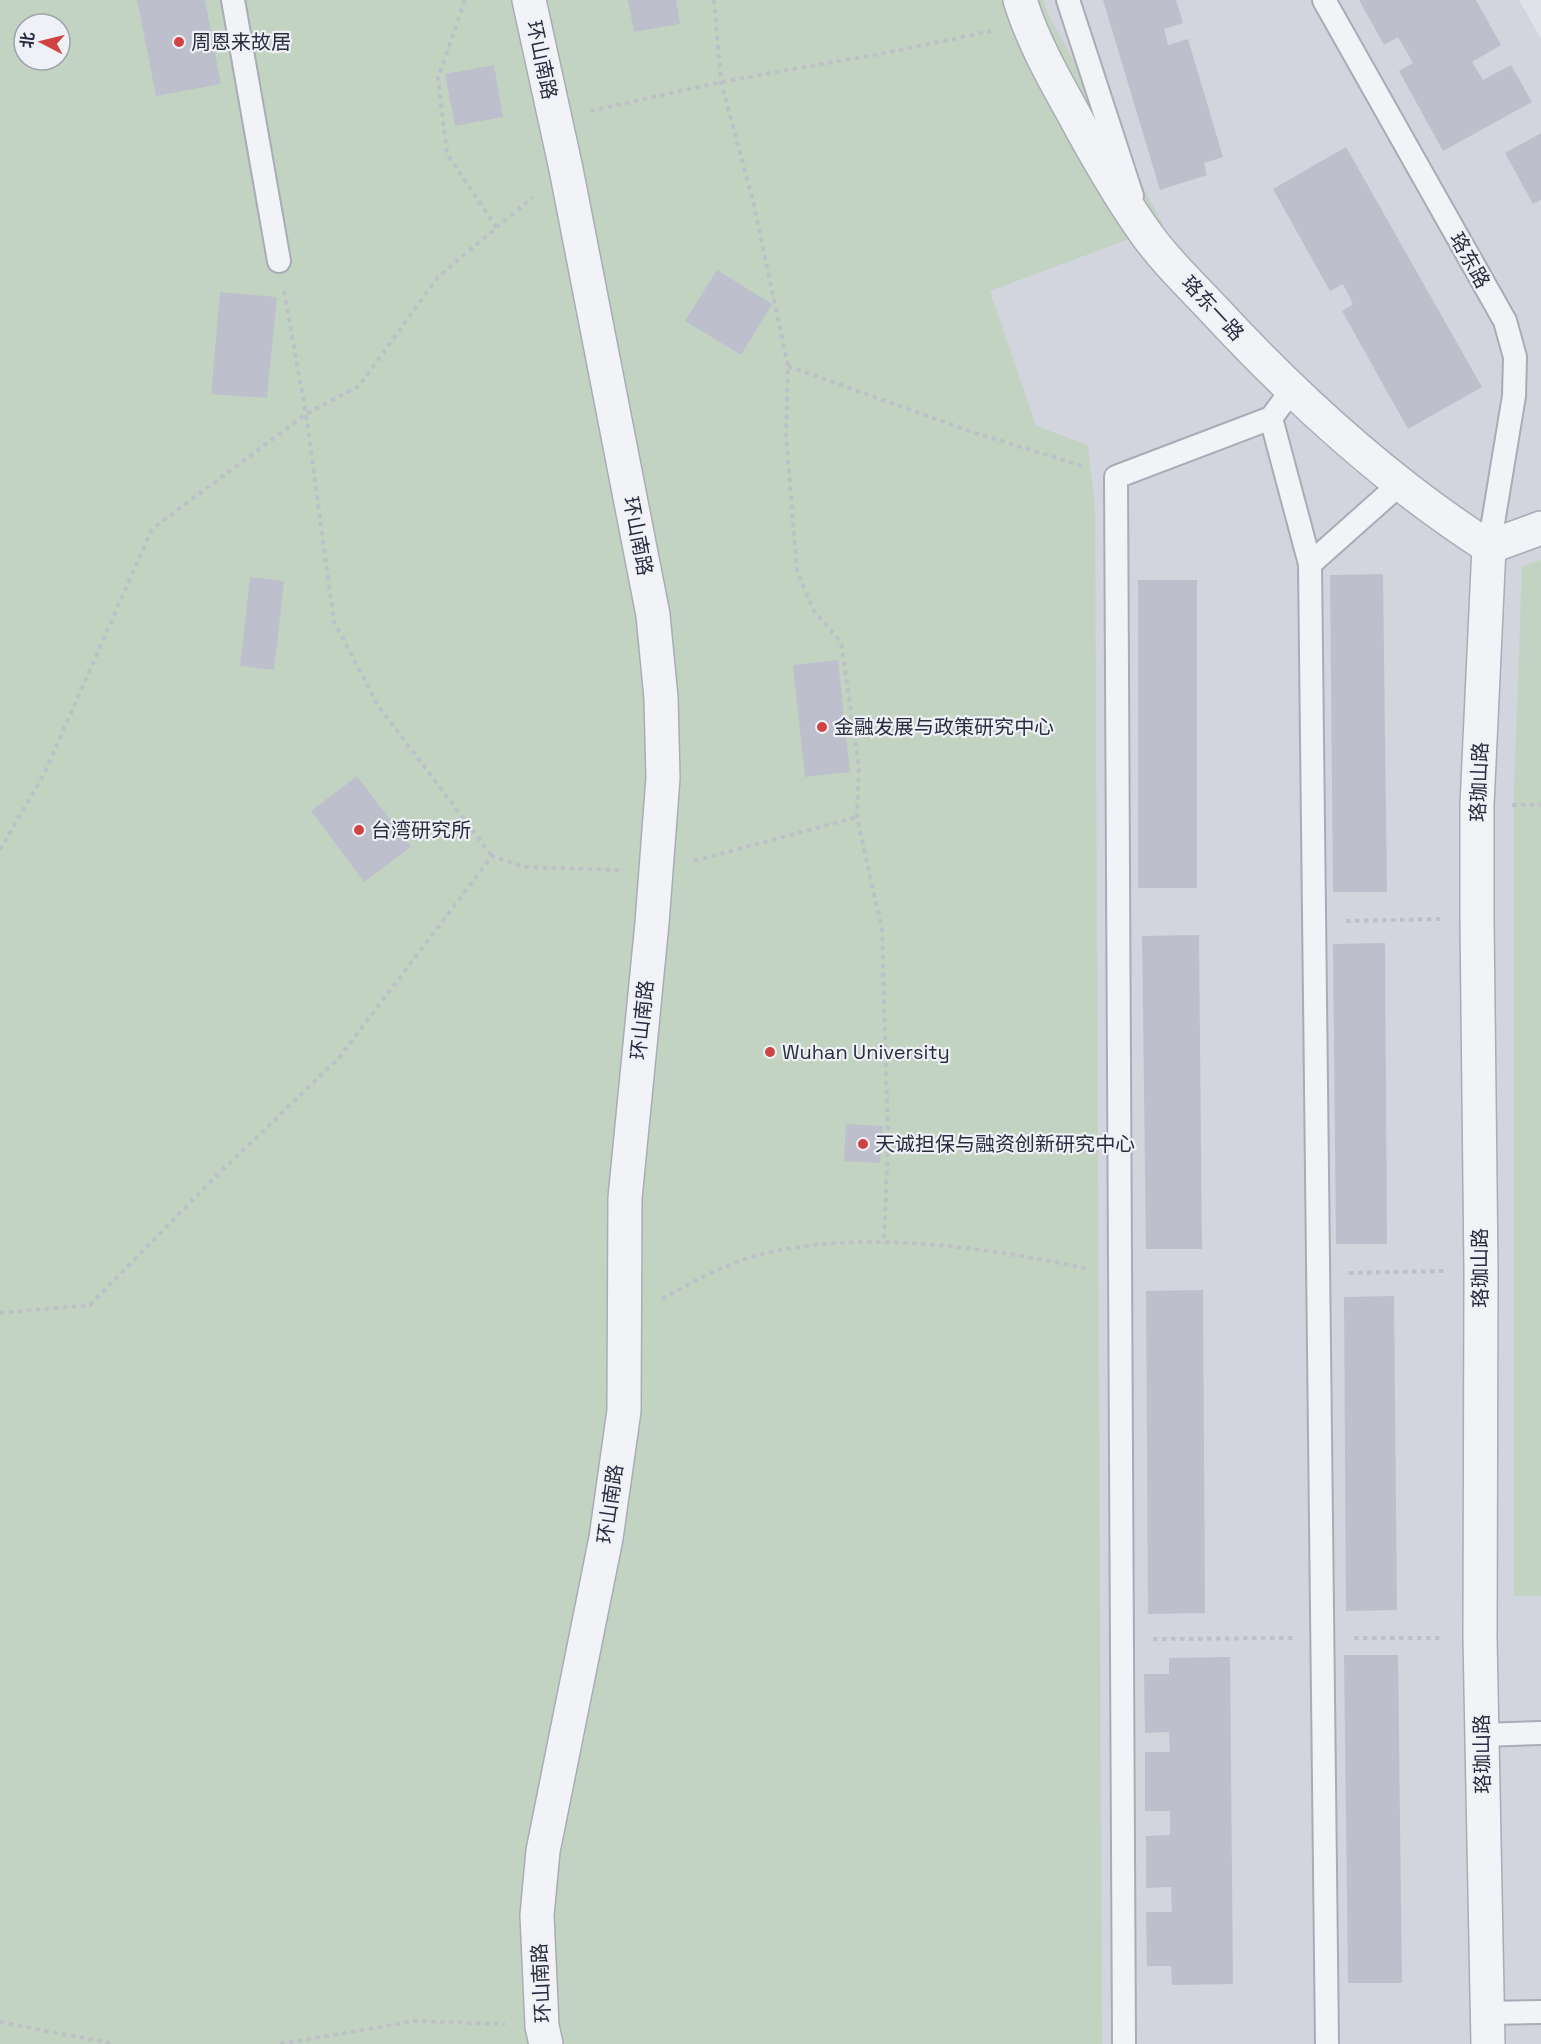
<svg xmlns="http://www.w3.org/2000/svg" width="1541" height="2044" font-family="'Space Grotesk','Noto Sans SC',sans-serif">
	<style>
		.built { fill: #d2d4de; fill-rule: evenodd }
		.green { fill: #c3d3c1; fill-rule: evenodd }
		.building { fill: #bdc0cc }
		.lines { fill: none; stroke-linecap: round; stroke-linejoin: round }
		.lane-casing { stroke: #a9acb6; stroke-width: 26 }
		.street-casing { stroke: #a9acb6; stroke-width: 36 }
		.path { stroke: #bdc0c7; stroke-width: 4; stroke-dasharray: 4.5 4.5; stroke-linecap: butt }
		.lane { stroke: #f2f3f7; stroke-width: 22 }
		.street { stroke: #f2f3f7; stroke-width: 33 }
		.poi-dot { fill: #d04343; stroke: #eff1f6; stroke-width: 2 }
		.labels { text-anchor: middle; dominant-baseline: central; stroke-width: 4.5; stroke-linejoin: round; paint-order: stroke }
		.poi-label { font-size: 20px; fill: #282d40; stroke: #eff1f6; text-anchor: start }
		.street-label { font-size: 20px; fill: #282d40; stroke: #eff1f6 }
	</style>
	<rect width="100%" height="100%" fill="#e0e2e9"/>
	<path class="built" d="M0 0H1519L1541 39V2044H0ZM24 24H60V60H24Z"/>
	<path class="green" d="M0 0H1043L1048 14 1164 226 990 291 1036 426 1088 445 1095 508 1102 2044H0ZM24 24H60V60H24Z
		M1541 560V1596H1514V792L1522 566Z"/>
	<path class="building" d="M137 0H205L221 84 156 96Z
		M628 0H676L680 24 634 32Z
		M1103 0H1176L1183 23 1164 29 1168 45 1188 39 1223 157 1204 163 1207 175 1160 190Z
		M1359 0H1476L1501 45 1472 62 1483 80 1511 65 1532 102 1443 151 1399 71 1413 63 1398 37 1384 45Z
		M494 65 503 117 455 126 445 74Z
		M1541 133V200L1533 204 1505 153Z
		M1346 147 1482 387 1408 429 1342 311 1353 304 1343 284 1330 291 1273 189Z
		M717 270 772 304 741 355 685 321Z
		M220 292 277 297 267 398 211 394Z
		M1383 574 1387 892H1333L1330 575Z
		M250 577 284 581 274 670 240 666Z
		M1138 580H1197V888H1138Z
		M838 660 850 772 805 777 793 665Z
		M357 776 411 847 364 882 311 811Z
		M1199 935 1202 1249H1146L1142 936Z
		M1385 943 1387 1244H1336L1333 944Z
		M846 1124 883 1126 880 1163 844 1161Z
		M1203 1290 1205 1613 1148 1614 1146 1291Z
		M1394 1296 1397 1610 1346 1611 1344 1297Z
		M1344 1655H1398L1402 1983H1348Z
		M1230 1657 1233 1984 1172 1985 1171 1966H1147L1146 1912H1172L1171 1887 1146 1888V1836L1170 1835V1811H1145V1752H1170L1169 1732 1145 1733 1144 1674H1169V1658Z"/>
	<g class="lines">
		<g class="lane-casing">
			<path id="lane" d="M233 0 279 261
				M1068 0 1132 196
				M1324 0 1505 321 1515 357 1514 396 1489 547
				M1292 390 1271 418 1310 564 1327 2044
				M1310 564 1401 483
				M1481 1735 1541 1733
				M1488 2013 1541 2012
				M1124 2044 1116 477 1271 418"/>
		</g>
		<g class="street-casing">
			<path id="street" d="M529 0 566 169 653 615 661 698 663 778 652 923 625 1198 624 1411 606 1538 543 1851 537 1915 542 2026 546 2044
				M1020 0C1032 39 1052 75 1072 111 1093 150 1116 191 1142 228 1163 259 1192 286 1217 313 1298 400 1389 483 1489 547
				M1489 547 1541 528
				M1488 2044 1480 1638 1481 1271 1477 918V805L1489 547"/>
		</g>
		<path class="path" d="M465 0 438 78 447 154 497 228
			M714 0 721 82 753 201 788 366 786 435 797 571 814 611 841 642 859 767 857 817 882 930 888 1141 884 1244
			M590 111 721 82 890 52 991 31
			M284 291 306 414 334 622 379 707 492 856
			M788 366 972 432 1086 467
			M1512 805H1541
			M0 850 44 774 152 529 306 414 359 386 438 277 533 197
			M694 861 857 817
			M1346 921 1440 919
			M1349 1273 1444 1271
			M662 1299C698 1279 734 1259 775 1251 874 1231 991 1248 1089 1269
			M0 1313 90 1305 212 1180 338 1059 492 856 524 867 619 870
			M1354 1638H1443
			M1153 1639 1293 1638
			M0 2022 115 2044
			M280 2044 415 2021 505 2024"/>
		<use href="#lane" class="lane"/>
		<use href="#street" class="street"/>
	</g>
	<g class="poi-dot">
		<circle cx="179" cy="42" r="6"/>
		<circle cx="822" cy="727" r="6"/>
		<circle cx="359" cy="830" r="6"/>
		<circle cx="770" cy="1052" r="6"/>
		<circle cx="863" cy="1144" r="6"/>
	</g>
	<g class="labels">
		<g class="poi-label">
			<text x="191" y="42">周恩来故居</text>
			<text x="834" y="727">金融发展与政策研究中心</text>
			<text x="371" y="830">台湾研究所</text>
			<text x="782" y="1052">Wuhan University</text>
			<text x="875" y="1144">天诚担保与融资创新研究中心</text>
		</g>
		<g class="street-label">
			<text transform="translate(542 60) rotate(78)">环山南路</text>
			<text transform="translate(1470 260) rotate(61)">珞东路</text>
			<text transform="translate(1213 308) rotate(47)">珞东一路</text>
			<text transform="translate(638 536) rotate(79)">环山南路</text>
			<text transform="translate(1479 782) rotate(-88)">珞珈山路</text>
			<text transform="translate(642 1020) rotate(-84)">环山南路</text>
			<text transform="translate(1480 1268) rotate(-90)">珞珈山路</text>
			<text transform="translate(610 1504) rotate(-82)">环山南路</text>
			<text transform="translate(1482 1754) rotate(-91)">珞珈山路</text>
			<text transform="translate(541 1983) rotate(-93)">环山南路</text>
		</g>
	</g>
	<g transform="translate(42 42) rotate(277)"><circle r="28" fill="#eff1f6" stroke="#9fa3ad" stroke-width="1.5"/>
	<path d="M0-4.5L10 22L0 15L-10 22Z" fill="#d04343"/>
	<text y="-9" font-size="16" font-weight="bold" text-anchor="middle" fill="#282d40">北</text>
	</g>
</svg>
